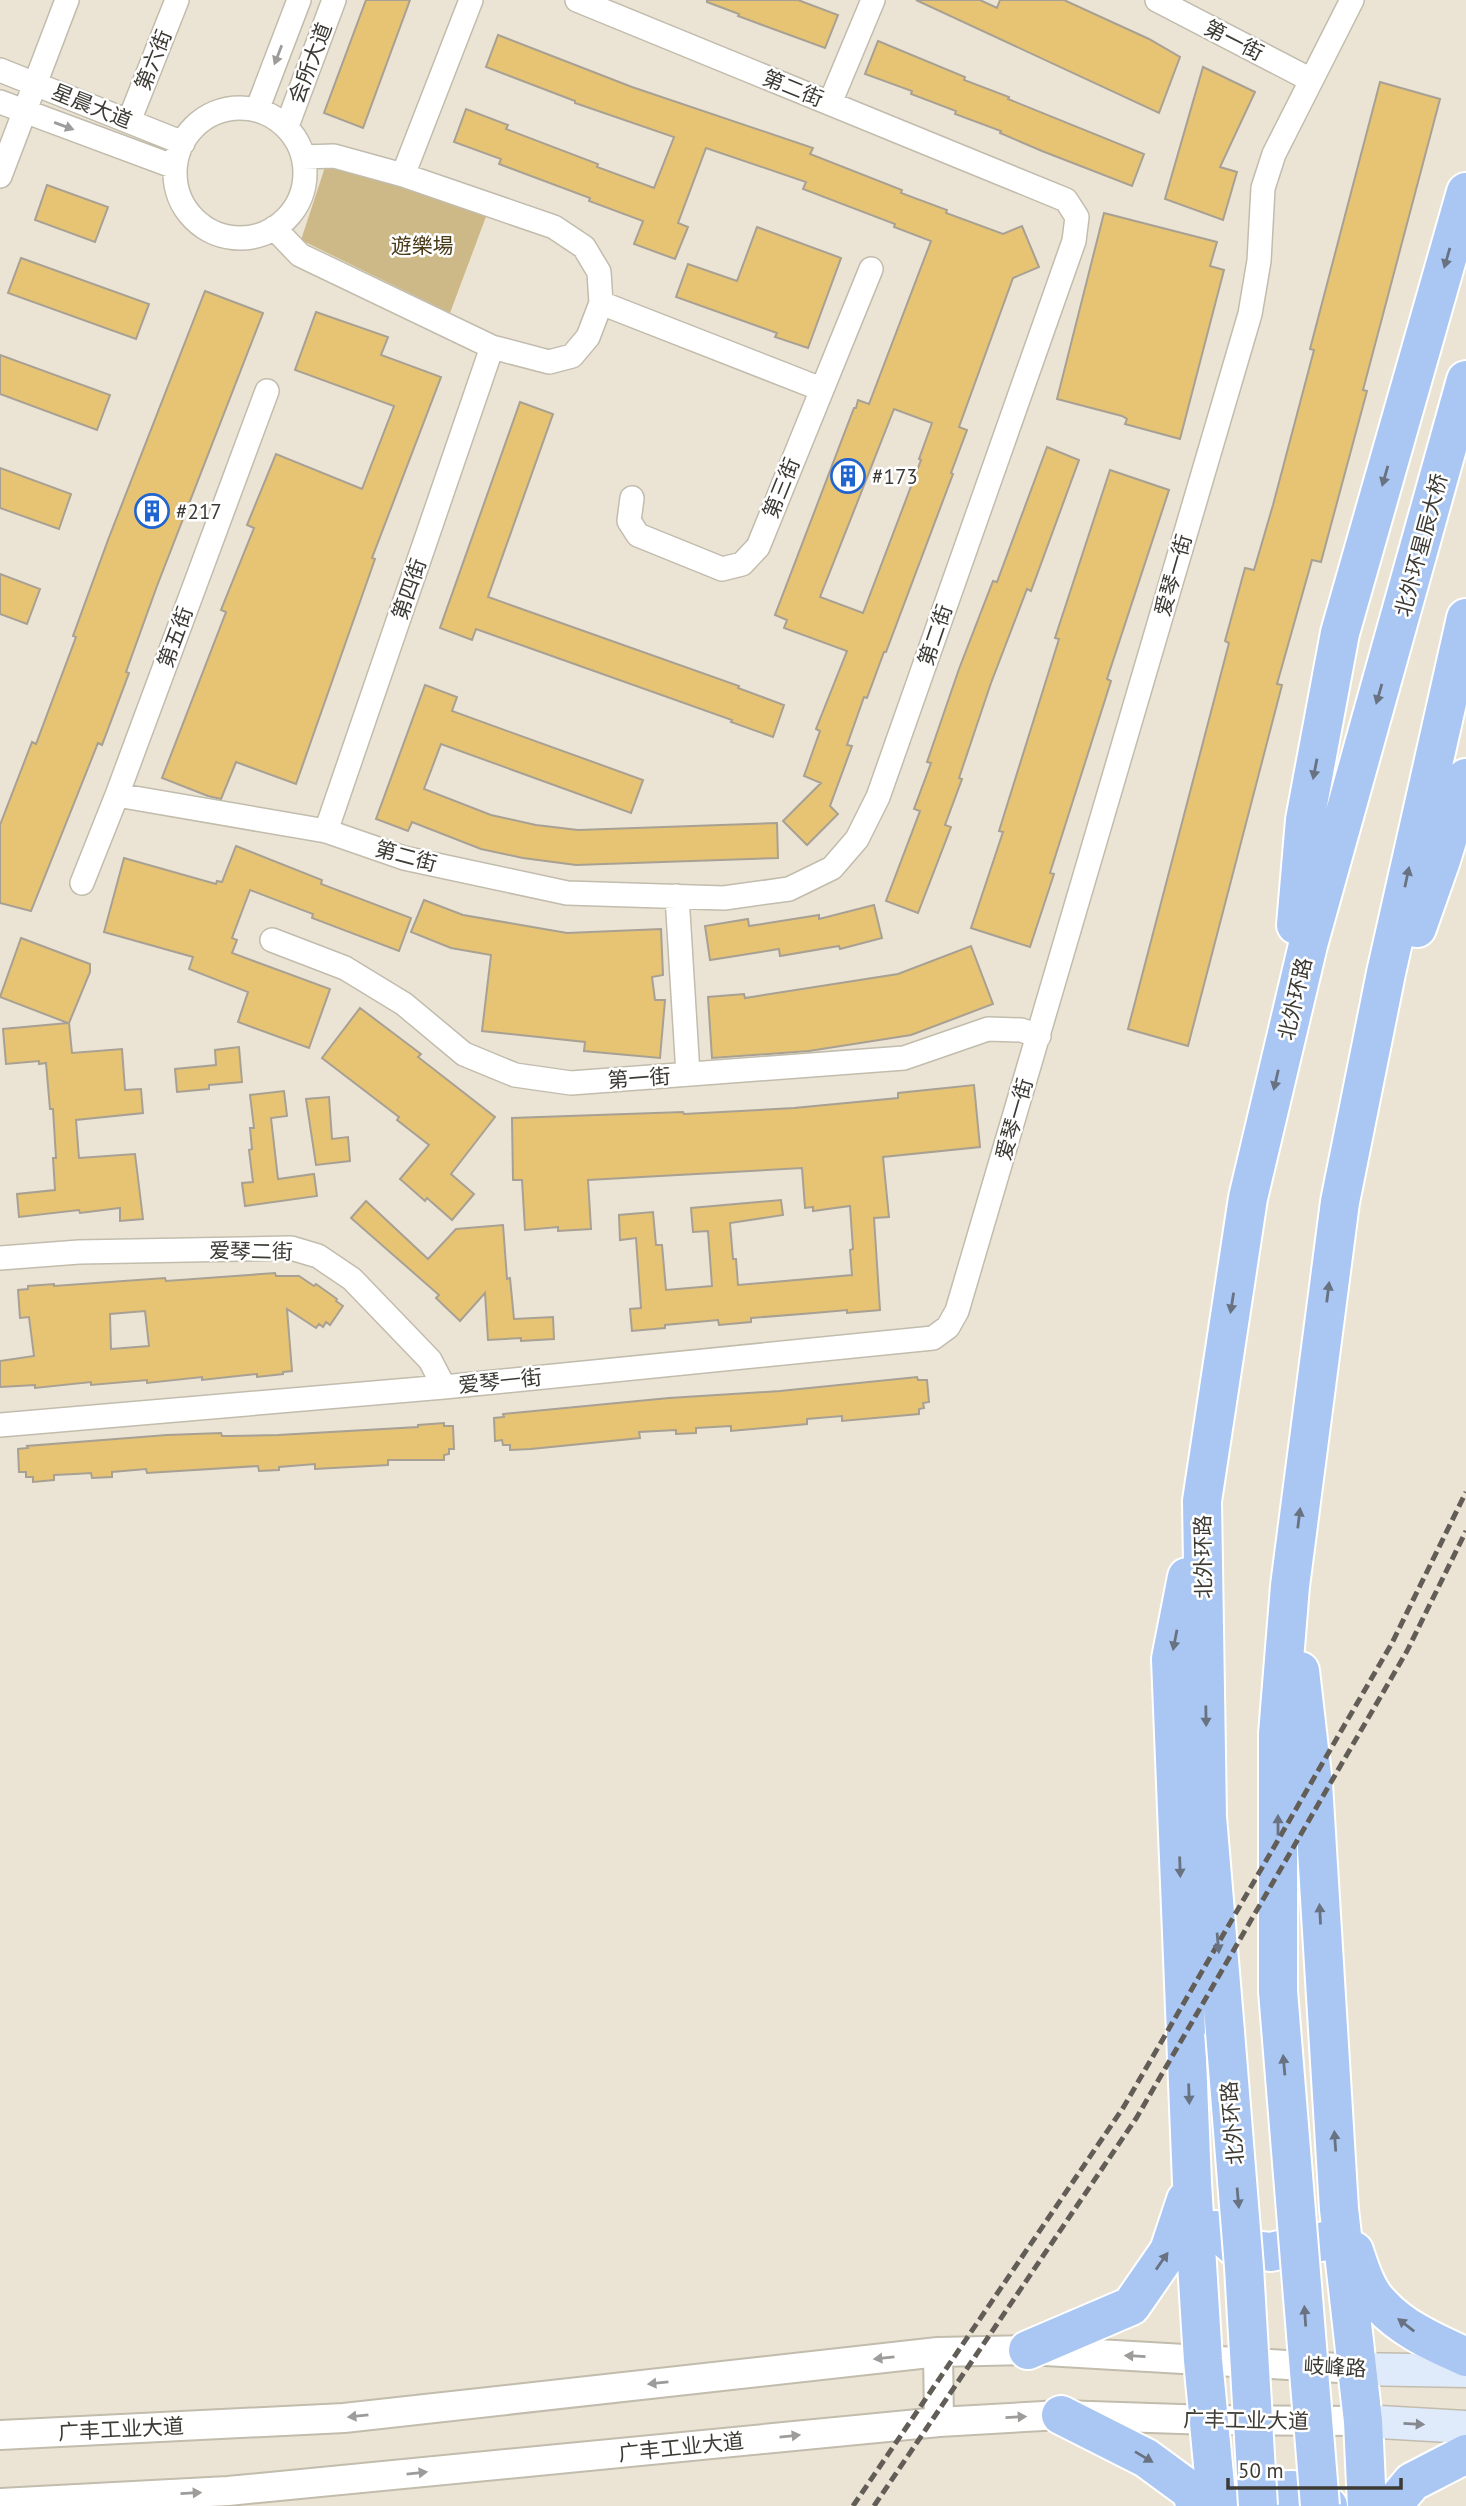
<svg xmlns="http://www.w3.org/2000/svg" width="1466" height="2506" font-family="'PT Sans','Noto Sans SC',sans-serif">
	<style>
		.green { fill: #cdb888 }
		.building { fill: #e7c474; stroke: #a8a193; stroke-width: 2; fill-rule: evenodd }
		.lines { fill: none; stroke-linecap: round; stroke-linejoin: round }
		.minor-casing { stroke: #c2bcad; stroke-width: 26 }
		.tertiary-casing { stroke: #c2bcad; stroke-width: 32 }
		.secondary-casing { stroke: #c2bcad; stroke-width: 35 }
		.trunk-casing { stroke: #fff; stroke-width: 42 }
		.minor { stroke: #fff; stroke-width: 23 }
		.tertiary { stroke: #fff; stroke-width: 28 }
		.secondary { stroke: #dfeafb; stroke-width: 32 }
		.trunk { stroke: #aac7f4; stroke-width: 38 }
		.rail { stroke: #625e57; stroke-width: 5; stroke-dasharray: 10 5; stroke-linecap: butt }
		.trunk-bridge-casing { stroke: #fff; stroke-width: 42; stroke-linecap: butt }
		.trunk-bridge { stroke: #aac7f4; stroke-width: 38 }
		.oneway { fill: #9e9c9a }
		.oneway2 { fill: #687281 }
		.oneway3 { fill: #85898e }
		.labels { text-anchor: middle; dominant-baseline: central; stroke-width: 5; stroke-linejoin: round; paint-order: stroke }
		.street-label { font-size: 21px; fill: #3c3a34; stroke: #fff }
		.park-label { font-size: 21px; fill: #493a18; stroke: #fff }
		.poi-label { font-size: 21px; fill: #3c3a34; stroke: #fff; text-anchor: start }
	</style>
	<rect width="100%" height="100%" fill="#ebe4d5"/>
	<path class="green" d="M326 164 487 214 450 313 301 240Z"/>
	<path class="building" d="M366 0H410L363 128 324 113Z
		M707 0H798L838 15 825 48 738 16 739 14 707 2Z
		M916 0H980L997 8 1000 0H1064L1149 39 1180 57 1159 113Z
		M498 35 632 87 813 148 810 154 902 190 901 193 947 210 946 213 1003 234 1022 226 1039 267 1013 278 959 427 967 430 951 473 953 474 886 652H884L867 698 864 697 847 745 852 746 830 806 838 814 807 845 783 821 821 783 804 776 820 731 816 729 847 651 784 628 787 620 775 615 854 408H856L858 400 869 404 931 241 894 227 895 224 803 189 806 182 706 148 678 223 688 227 675 259 634 244 643 221 589 201 590 198 499 164 501 159 454 142 466 109 508 125 506 129 598 164 597 167 654 188 674 137 575 103V101L486 67ZM894 409 932 423 919 459 921 460 863 613 820 597Z
		M878 41 965 77 964 80 1009 97 1008 99 1144 154 1132 186 1042 151 1000 133 1001 131 955 114 956 111 911 94 912 91 865 74Z
		M1203 67 1255 92 1220 167 1237 172 1223 220 1165 199Z
		M1380 82 1440 99 1363 390 1367 391 1321 562 1312 560 1277 684 1282 685 1188 1046 1128 1029 1229 643 1225 641 1245 568 1254 570 1273 505 1314 350 1310 349Z
		M47 185 108 207 95 242 35 220Z
		M1104 213 1217 242 1210 266 1224 270 1180 439 1125 424 1127 419 1122 416 1057 399Z
		M757 227 841 258 808 348 775 337 777 333 676 297 688 264 737 281Z
		M21 258 149 304 136 339 8 293Z
		M205 291 263 313 157 586 126 672 129 673 102 745 98 743 31 911 0 903V825L32 742 36 744 76 637 73 636 108 540Z
		M316 312 388 337 381 355 441 377 372 558 375 559 296 784 236 762 221 799 208 796 162 778 226 612 221 610 254 528 247 525 276 454 362 489 394 406 295 370Z
		M0 355 110 395 97 430 0 394Z
		M520 402 553 414 488 597 739 686 738 688 784 705 773 737 731 722 732 720 476 629 472 640 440 628Z
		M1047 447 1079 460 1031 591 1027 589 991 683 959 778 962 779 945 825 951 827 918 913 886 901 920 811 914 809 931 763 927 762 959 669 993 581 997 582Z
		M0 468 71 494 59 529 0 508Z
		M1110 470 1169 490 1107 679 1111 681 1050 873 1054 874 1030 947 971 928 1003 832 999 831 1059 639 1055 638Z
		M0 574 40 589 27 624 0 614Z
		M425 685 457 697 452 711 643 780 631 813 441 744 424 789 491 815 536 825 578 830 777 823 778 858 576 865 523 858 481 849 412 822 408 831 376 819Z
		M236 846 322 880 321 884 411 918 399 951 312 918 313 914 250 890 232 938 237 940 232 953 330 989 309 1048 238 1022 248 992 189 969 193 957 104 932 124 858 216 884 217 881 222 882Z
		M424 900 463 915 567 933 661 929 663 975 652 977 655 1000H665L660 1058 584 1051 585 1042 482 1031 491 955 451 948 411 932Z
		M874 905 882 938 840 949 839 946 780 956 779 949 710 960 705 926 748 919 749 926 819 915V919Z
		M21 938 90 964V972L69 1023 72 1053 122 1049 125 1090 141 1089 143 1113 76 1120 79 1158 135 1154 143 1219 120 1221V1208L80 1213 79 1210 19 1217 17 1194 55 1190 53 1158H56L53 1109H50L46 1063 39 1064V1061L6 1064 3 1029 68 1023 0 997Z
		M971 946 993 1004 911 1035 809 1051 712 1058 708 997 744 994 745 998 898 974Z
		M360 1008 421 1054 418 1057 495 1117 451 1174 474 1194 452 1220 427 1198 425 1201 400 1179 429 1145 397 1120 399 1117 322 1058Z
		M239 1047 242 1082 209 1085V1089L177 1092 175 1069 216 1065 215 1050Z
		M974 1085 980 1147 883 1157 889 1217 874 1218 880 1310 847 1313V1310L814 1313 751 1318V1322L719 1325 718 1320 665 1325V1328L632 1331 630 1309 641 1308 636 1238 620 1240 619 1215 653 1212 656 1245H662L666 1290 712 1286 708 1231 693 1232 691 1208 781 1200 783 1215 730 1223 733 1259H736L738 1285 852 1275 850 1250 853 1249 850 1206 813 1211V1207L805 1208 802 1168 588 1180 591 1229 558 1231V1227L525 1230 522 1180H513L512 1118 683 1112 684 1114 794 1108 898 1098V1093Z
		M284 1091 287 1116 271 1118 278 1179 314 1174 317 1196 245 1206 242 1183 253 1182 249 1150 252 1149 250 1128H254L250 1095Z
		M329 1097 332 1139 348 1137 350 1161 316 1165 306 1099Z
		M366 1201 428 1259 456 1229 503 1225 507 1279 510 1278 514 1319 553 1317 554 1339 521 1341V1338L488 1340 485 1293 460 1321 436 1298 439 1295 351 1218Z
		M275 1273 276 1276H299L314 1286 316 1284 337 1299 336 1301 343 1306 330 1325 326 1322 323 1327 319 1324 316 1328 287 1309 292 1371 283 1372V1374L257 1377V1374L202 1380V1377L147 1383V1380L91 1385V1382L35 1388V1385L0 1387V1361L34 1356 29 1317 20 1318 18 1290 28 1289V1286L54 1284V1286L165 1278 166 1281ZM145 1311 149 1346 111 1349 110 1314Z
		M917 1377 918 1380H927L929 1402 923 1403 924 1408 919 1409V1414L842 1421V1416L807 1419V1424L731 1431V1426L696 1428V1433L676 1434V1430L639 1432 640 1438 531 1449 510 1450V1445H503L502 1440 495 1441 494 1418 504 1417 503 1414 669 1398 780 1391Z
		M444 1423V1426H453L454 1449H449V1454L444 1455V1460H388V1465L315 1469V1464L279 1467V1470L259 1471 258 1466 147 1473 146 1469 112 1472V1477L92 1478 91 1473 75 1474 54 1475V1480L33 1482V1477H26V1472H19L18 1449 28 1448 27 1446 167 1435 221 1433 222 1436H231L278 1435 418 1427V1425Z"/>
	<g class="lines">
		<g class="minor-casing">
			<path id="minor" d="M1157 0 1311 80
				M0 70 183 143
				M0 102 175 167
				M830 103 873 0
				M175 173a65 65 0 1 1 130 0a65 65 0 1 1-130 0Z
				M257 110 299 0
				M129 121 177 0
				M287 126 334 0
				M403 175 471 0
				M0 176 67 0
				M274 228 300 255 492 347 549 362 572 356 588 337 601 303 599 272 584 247 554 227 403 175 334 156 303 157
				M601 303 821 389
				M632 498 629 521 638 535 722 569 742 564 758 547 871 269
				M117 795 326 831 404 858 567 893 724 898 789 889 832 868 857 839 878 797 1074 241 1077 217 1066 200 577 0
				M326 831 492 347
				M82 883 117 795 267 391
				M677 896 688 1074
				M272 940 345 968 404 1004 464 1054 515 1075 571 1083 904 1058 988 1029 1021 1030 1039 1036
				M0 1258 79 1252 291 1248 318 1256 352 1279 430 1360 444 1387
				M0 1425 444 1387 933 1338 948 1327 957 1311 1250 314 1259 261 1263 188 1274 154 1352 0"/>
		</g>
		<g class="tertiary-casing">
			<path id="tertiary" d="M938 2352 939 2422
				M0 2435 344 2418 938 2352 1028 2350 1356 2369
				M0 2503 228 2491 939 2422 1061 2415 1210 2420 1363 2421"/>
		</g>
		<g class="secondary-casing">
			<path id="secondary" d="M1356 2369 1466 2371
				M1363 2421 1466 2427"/>
		</g>
		<g class="trunk-casing">
			<path id="trunk" d="M1296 925 1305 820 1340 633 1466 192
				M1417 928 1441 860 1466 778
				M1187 1577 1171 1659 1192 2183 1203 2360 1217 2506
				M1300 1671 1313 1784 1339 2209 1363 2421 1367 2506
				M1278 1991V1734L1290 1586 1340 1202 1386 973 1466 618
				M1225 2032 1207 1817 1202 1501 1248 1198 1308 945 1466 380
				M1216 2230 1236 2248 1270 2252 1330 2240
				M1354 2251C1360 2269 1367 2292 1381 2305 1404 2330 1436 2343 1466 2357
				M1028 2350 1131 2306 1169 2251 1186 2200
				M1061 2415 1146 2458 1191 2491 1196 2506
				M1245 2506C1262 2491 1294 2485 1315 2495 1320 2497 1324 2503 1328 2506
				M1392 2506 1412 2482 1466 2454"/>
		</g>
		<use href="#minor" class="minor"/>
		<use href="#tertiary" class="tertiary"/>
		<use href="#secondary" class="secondary"/>
		<use href="#trunk" class="trunk"/>
		<path class="rail" d="M853 2506 1123 2108 1392 1643 1466 1492
			M874 2506 1137 2117 1407 1651 1466 1531"/>
		<g class="trunk-bridge-casing">
			<path id="trunk-bridge" d="M1278 1991 1320 2506
				M1225 2032 1244 2267 1258 2506"/>
		</g>
		<use href="#trunk-bridge" class="trunk-bridge"/>
	</g>
	<defs><path id="oneway-solid" d="M-6-.8H1V-3.2L6.5 0L1 3.2V.8H-6Z" transform="scale(1.75)"/></defs>
	<g class="oneway">
		<use href="#oneway-solid" transform="translate(278 55) rotate(111)"/>
		<use href="#oneway-solid" transform="translate(64 126) rotate(20)"/>
		<use href="#oneway-solid" transform="translate(1135 2356) rotate(-177)"/>
		<use href="#oneway-solid" transform="translate(884 2358) rotate(174)"/>
		<use href="#oneway-solid" transform="translate(658 2383) rotate(174)"/>
		<use href="#oneway-solid" transform="translate(358 2416) rotate(174)"/>
		<use href="#oneway-solid" transform="translate(1016 2417) rotate(-3)"/>
		<use href="#oneway-solid" transform="translate(790 2436) rotate(-6)"/>
		<use href="#oneway-solid" transform="translate(417 2473) rotate(-6)"/>
		<use href="#oneway-solid" transform="translate(191 2493) rotate(-3)"/>
	</g>
	<g class="oneway2">
		<use href="#oneway-solid" transform="translate(1447 258) rotate(106)"/>
		<use href="#oneway-solid" transform="translate(1385 476) rotate(106)"/>
		<use href="#oneway-solid" transform="translate(1379 694) rotate(106)"/>
		<use href="#oneway-solid" transform="translate(1315 769) rotate(101)"/>
		<use href="#oneway-solid" transform="translate(1407 877) rotate(-78)"/>
		<use href="#oneway-solid" transform="translate(1276 1080) rotate(103)"/>
		<use href="#oneway-solid" transform="translate(1328 1292) rotate(-83)"/>
		<use href="#oneway-solid" transform="translate(1232 1303) rotate(99)"/>
		<use href="#oneway-solid" transform="translate(1299 1518) rotate(-83)"/>
		<use href="#oneway-solid" transform="translate(1175 1640) rotate(101)"/>
		<use href="#oneway-solid" transform="translate(1206 1716) rotate(89)"/>
		<use href="#oneway-solid" transform="translate(1278 1825) rotate(-90)"/>
		<use href="#oneway-solid" transform="translate(1180 1867) rotate(88)"/>
		<use href="#oneway-solid" transform="translate(1320 1914) rotate(-93)"/>
		<use href="#oneway-solid" transform="translate(1218 1943) rotate(85)"/>
		<use href="#oneway-solid" transform="translate(1284 2065) rotate(-95)"/>
		<use href="#oneway-solid" transform="translate(1189 2094) rotate(88)"/>
		<use href="#oneway-solid" transform="translate(1335 2141) rotate(-94)"/>
		<use href="#oneway-solid" transform="translate(1238 2198) rotate(85)"/>
		<use href="#oneway-solid" transform="translate(1162 2261) rotate(-55)"/>
		<use href="#oneway-solid" transform="translate(1305 2316) rotate(-94)"/>
		<use href="#oneway-solid" transform="translate(1406 2325) rotate(-142)"/>
		<use href="#oneway-solid" transform="translate(1144 2457) rotate(31)"/>
	</g>
	<use class="oneway3" href="#oneway-solid" transform="translate(1414 2424) rotate(3)"/>
	<defs>
		<g id="building-ring" transform="scale(1.75)"><circle r="9.5" fill="#fff" stroke="#2064d0" stroke-width="1.5"/><path d="M-4-6H4V6H1V3H-1V6H-4ZM-2.5-4.3h1.7v1.8h-1.7ZM.8-4.3h1.7v1.8H.8ZM-2.5-1h1.7V.8h-1.7ZM.8-1h1.7V.8H.8Z" fill="#2064d0"/></g>
	</defs>
	<g fill-rule="evenodd">
		<use href="#building-ring" x="848" y="476"/>
		<use href="#building-ring" x="152" y="511"/>
	</g>
	<g class="labels">
		<g class="street-label">
			<text transform="translate(1234 40) rotate(27)">第一街</text>
			<text transform="translate(153 60) rotate(-68)">第六街</text>
			<text transform="translate(310 63) rotate(-69)">会所大道</text>
			<text transform="translate(793 88) rotate(22)">第二街</text>
			<text transform="translate(92 106) rotate(22)">星晨大道</text>
			<text transform="translate(781 488) rotate(-68)">第三街</text>
			<text transform="translate(1421 545) rotate(-75)">北外环星辰大桥</text>
			<text transform="translate(1173 575) rotate(-74)">爱琴一街</text>
			<text transform="translate(409 589) rotate(-71)">第四街</text>
			<text transform="translate(935 635) rotate(-71)">第二街</text>
			<text transform="translate(175 637) rotate(-70)">第五街</text>
			<text transform="translate(406 856) rotate(15)">第二街</text>
			<text transform="translate(1295 999) rotate(-77)">北外环路</text>
			<text transform="translate(639 1078) rotate(-4)">第一街</text>
			<text transform="translate(1014 1119) rotate(-74)">爱琴一街</text>
			<text transform="translate(251 1251) rotate(1)">爱琴二街</text>
			<text transform="translate(500 1381) rotate(-6)">爱琴一街</text>
			<text transform="translate(1203 1557) rotate(-91)">北外环路</text>
			<text transform="translate(1232 2123) rotate(-95)">北外环路</text>
			<text transform="translate(1335 2367) rotate(3)">岐峰路</text>
			<text transform="translate(1246 2420) rotate(1)">广丰工业大道</text>
			<text transform="translate(121 2429) rotate(-3)">广丰工业大道</text>
			<text transform="translate(681 2447) rotate(-6)">广丰工业大道</text>
		</g>
		<g class="park-label">
			<text x="422" y="245">遊樂場</text>
		</g>
		<g class="poi-label">
			<text x="872" y="476">#173</text>
			<text x="176" y="511">#217</text>
		</g>
	</g>
	<path d="M1228 2478v10h173v-10" fill="none" stroke="#3c3a34" stroke-width="3.5"/>
	<text x="1238" y="2478" font-size="21" fill="#3c3a34" stroke="#ffffff" stroke-width="5" paint-order="stroke">50 m</text>
</svg>
